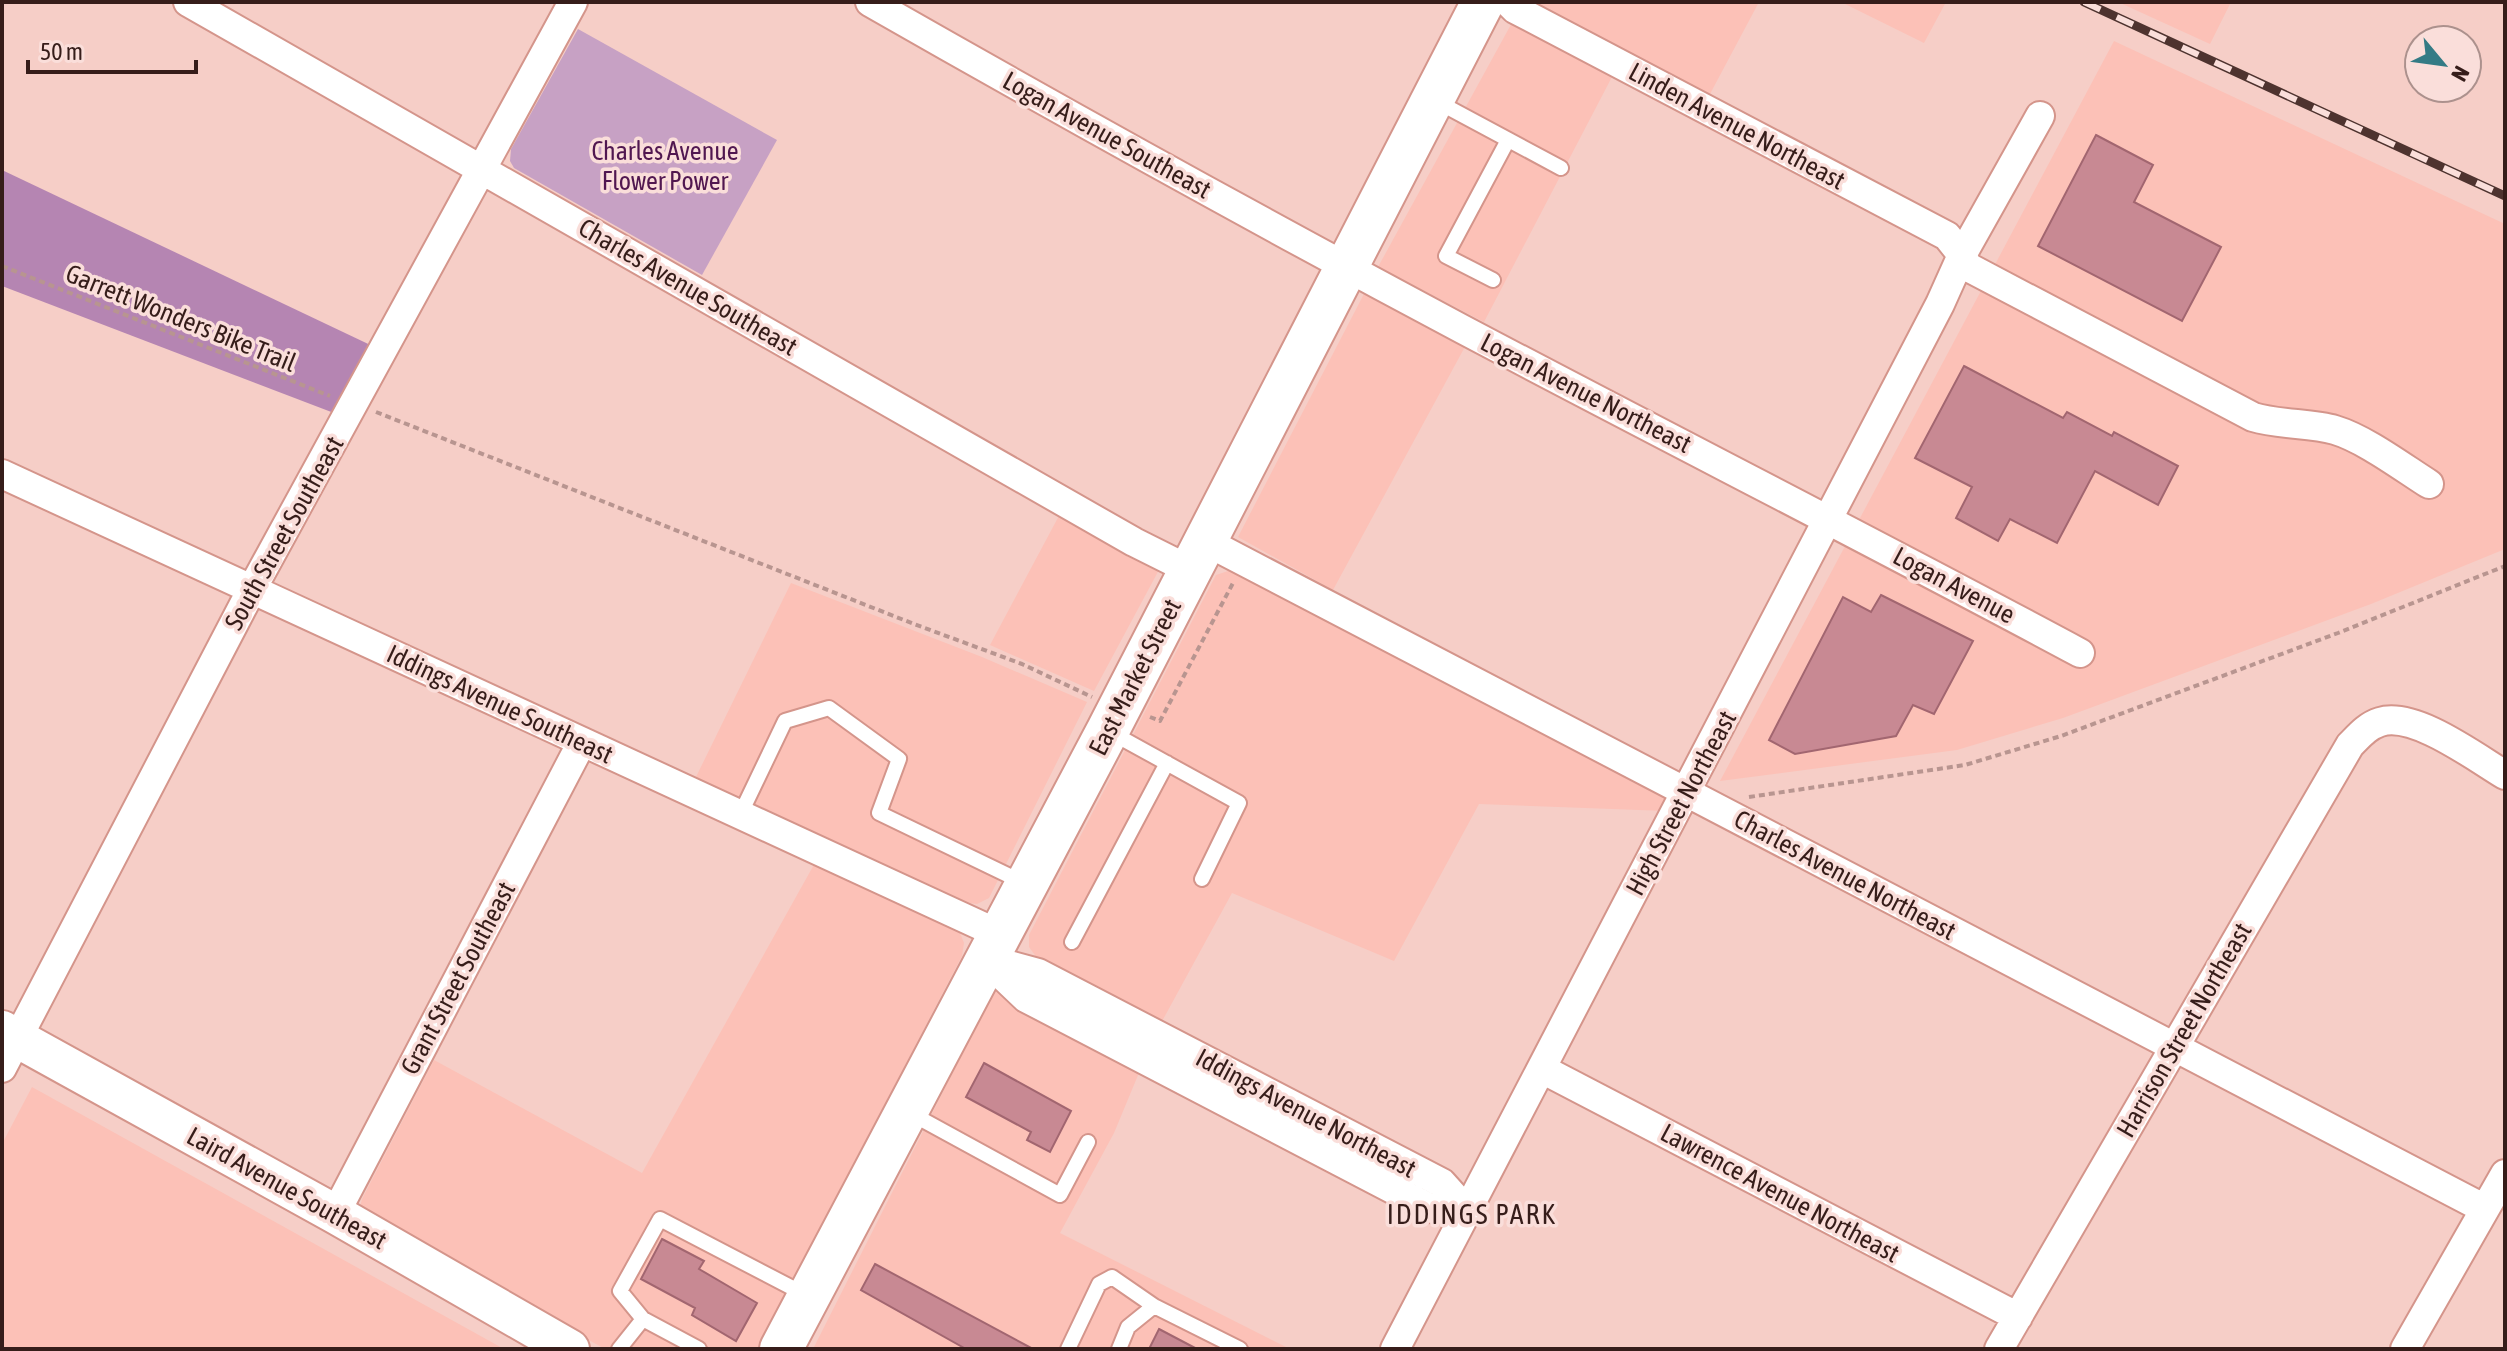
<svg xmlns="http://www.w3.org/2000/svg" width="2507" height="1351" font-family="'Asap Condensed',sans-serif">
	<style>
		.built { fill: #fcc1b7 }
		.green { fill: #c7a1c4 }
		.forest { fill: #b585b2 }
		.building { fill: #c88993; stroke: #a26670; stroke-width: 2 }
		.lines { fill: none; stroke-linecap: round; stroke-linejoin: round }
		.lane-casing { stroke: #d4958b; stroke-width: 18 }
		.street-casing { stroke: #d4958b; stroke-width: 32 }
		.secondary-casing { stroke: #d4958b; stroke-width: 42 }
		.primary-casing { stroke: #d4958b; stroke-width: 46 }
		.path { stroke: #b89590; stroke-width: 4; stroke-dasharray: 6 4; stroke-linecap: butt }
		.lane { stroke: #fff; stroke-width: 14 }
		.street { stroke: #fff; stroke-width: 28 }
		.secondary { stroke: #fff; stroke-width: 38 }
		.primary { stroke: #fff; stroke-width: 42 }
		.rail-casing { stroke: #4e332f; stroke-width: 9 }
		.rail { stroke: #fadeda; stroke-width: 6; stroke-dasharray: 18; stroke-linecap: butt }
		.labels { text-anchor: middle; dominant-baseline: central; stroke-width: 7; stroke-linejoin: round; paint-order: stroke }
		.street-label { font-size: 26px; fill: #361d1a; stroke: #fadeda }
		.park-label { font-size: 26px; fill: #511750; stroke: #fadeda }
		.neighbourhood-label { font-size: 28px; letter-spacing: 2px; fill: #361d1a; stroke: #fadeda }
	</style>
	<rect width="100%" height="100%" fill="#f6cec7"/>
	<path class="built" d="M1528 2H1759L1710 94Z
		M1841 2H1946L1924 43Z
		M2118 2H2231L2210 44Z
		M1514 19 1614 73 1484 322 1378 267Z
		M2114 41 2505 224V549L2371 604 2063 718 1957 750 1720 781Z
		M1366 290 1467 343 1333 590 1238 537Z
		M1061 512 1160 568 1094 691 990 645Z
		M1234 569 1675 793 1666 811 1479 804 1394 961 1232 893 1160 1025 1037 958 1029 947V935L1216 575Z
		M791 583 982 657 1087 702 989 898 977 904 962 902 695 779Z
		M816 861 948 920 960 933 964 943 962 956 757 1349H605L366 1217 360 1207 362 1199 434 1060 642 1173Z
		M994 991 1141 1068 1114 1133 1060 1233 1290 1349H813Z
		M32 1087 504 1349H2V1144Z"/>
	<path class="green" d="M578 29 777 140 702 275 514 168 510 161 511 149Z"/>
	<path class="forest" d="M2 170 383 351 347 418 2 286Z"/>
	<path class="building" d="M2096 135 2153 165 2134 202 2221 247 2182 321 2038 246Z
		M1964 366 2063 418 2067 412 2112 436 2114 432 2178 466 2158 505 2095 471 2057 543 2010 519 1998 541 1956 518 1972 487 1915 458Z
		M1881 595 1973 641 1934 714 1913 705 1896 736 1795 754 1769 740 1843 597 1871 612Z
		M984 1063 1071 1111 1050 1152 1027 1140 1031 1132 966 1097Z
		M662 1239 704 1261 699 1269 757 1303 736 1341 692 1315 695 1308 641 1279Z
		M875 1264 1033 1349H966L861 1290Z
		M1159 1329 1197 1349H1149Z"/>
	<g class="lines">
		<g class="lane-casing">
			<path id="lane" d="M1436 101 1561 168
				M1493 280 1446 256 1508 140
				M1112 733 1239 803 1202 879
				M740 815 785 721 829 708 899 759 879 813 1022 882
				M1072 942 1167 763
				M910 1113 1060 1195 1088 1142
				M643 1319 620 1291 660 1219 806 1295
				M619 1349 643 1319 699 1349
				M1068 1349 1099 1284 1112 1277 1154 1306 1240 1349
				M1119 1349 1128 1327 1154 1306"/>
		</g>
		<g class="street-casing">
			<path id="street" d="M188 2 1134 542 1190 570
				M870 2C1066 114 1263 223 1462 329 1668 438 1875 543 2080 653
				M2040 116 1962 255 1968 267 2253 417C2280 425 2311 423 2335 430 2365 439 2402 467 2429 484
				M2 474 999 934
				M1205 541 2485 1209
				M985 959 1026 998 1429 1208 1468 1212
				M990 960 1038 973 1442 1183 1468 1212
				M2 1068 252 589 573 2
				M1542 1069 2018 1317
				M335 1214 582 742
				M1395 1349 1940 304 1962 255 1947 236 1515 9 1508 2
				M1999 1349 2350 745C2359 736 2367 726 2380 722 2414 711 2475 757 2505 775
				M2405 1349 2505 1174"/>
		</g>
		<g class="secondary-casing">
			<path id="secondary" d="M2 1030 335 1214 570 1349"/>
		</g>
		<g class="primary-casing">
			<path id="primary" d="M781 1349 1108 730 1483 2"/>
		</g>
		<path class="path" d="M2 266 330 396
			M376 412 914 624 1022 664 1092 697
			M1150 717 1160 721 1233 583
			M1749 797 1965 765 2061 736 2338 633 2505 566"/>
		<use href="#lane" class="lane"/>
		<use href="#street" class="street"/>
		<use href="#secondary" class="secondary"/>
		<use href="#primary" class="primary"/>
		<g class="rail-casing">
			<path id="rail" d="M2084 2 2505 196"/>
		</g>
		<use href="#rail" class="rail"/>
	</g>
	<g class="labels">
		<g class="street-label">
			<text transform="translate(1737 126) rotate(28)">Linden Avenue Northeast</text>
			<text transform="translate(1107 135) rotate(29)">Logan Avenue Southeast</text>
			<text transform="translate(688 287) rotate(30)">Charles Avenue Southeast</text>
			<text transform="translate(181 318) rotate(22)">Garrett Wonders Bike Trail</text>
			<text transform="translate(1586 393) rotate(27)">Logan Avenue Northeast</text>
			<text transform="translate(284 533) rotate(-61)">South Street Southeast</text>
			<text transform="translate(1954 585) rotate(28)">Logan Avenue</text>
			<text transform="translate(1135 677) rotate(-63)">East Market Street</text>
			<text transform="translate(500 704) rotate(25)">Iddings Avenue Southeast</text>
			<text transform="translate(1681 803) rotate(-62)">High Street Northeast</text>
			<text transform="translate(1845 875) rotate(28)">Charles Avenue Northeast</text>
			<text transform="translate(458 978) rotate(-62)">Grant Street Southeast</text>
			<text transform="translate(2184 1030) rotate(-60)">Harrison Street Northeast</text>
			<text transform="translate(1306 1113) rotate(28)">Iddings Avenue Northeast</text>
			<text transform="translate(287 1188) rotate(29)">Laird Avenue Southeast</text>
			<text transform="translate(1780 1193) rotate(28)">Lawrence Avenue Northeast</text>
		</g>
		<g class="park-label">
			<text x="665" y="151">Charles Avenue<tspan x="665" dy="30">Flower Power</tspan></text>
		</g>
		<g class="neighbourhood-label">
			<text x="1472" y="1214">IDDINGS PARK</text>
		</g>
	</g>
	<rect width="2507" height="1351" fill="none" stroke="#361d1a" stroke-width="8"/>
	<g transform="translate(2443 64) rotate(119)"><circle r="38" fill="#fadeda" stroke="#ac918d" stroke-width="2"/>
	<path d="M0-6L14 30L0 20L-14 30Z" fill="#347b85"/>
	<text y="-12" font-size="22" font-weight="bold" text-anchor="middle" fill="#361d1a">N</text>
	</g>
	<path d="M28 60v12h168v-12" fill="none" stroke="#361d1a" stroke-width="4"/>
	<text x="40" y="60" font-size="24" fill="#361d1a" stroke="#fadeda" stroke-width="6" paint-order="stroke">50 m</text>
</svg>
